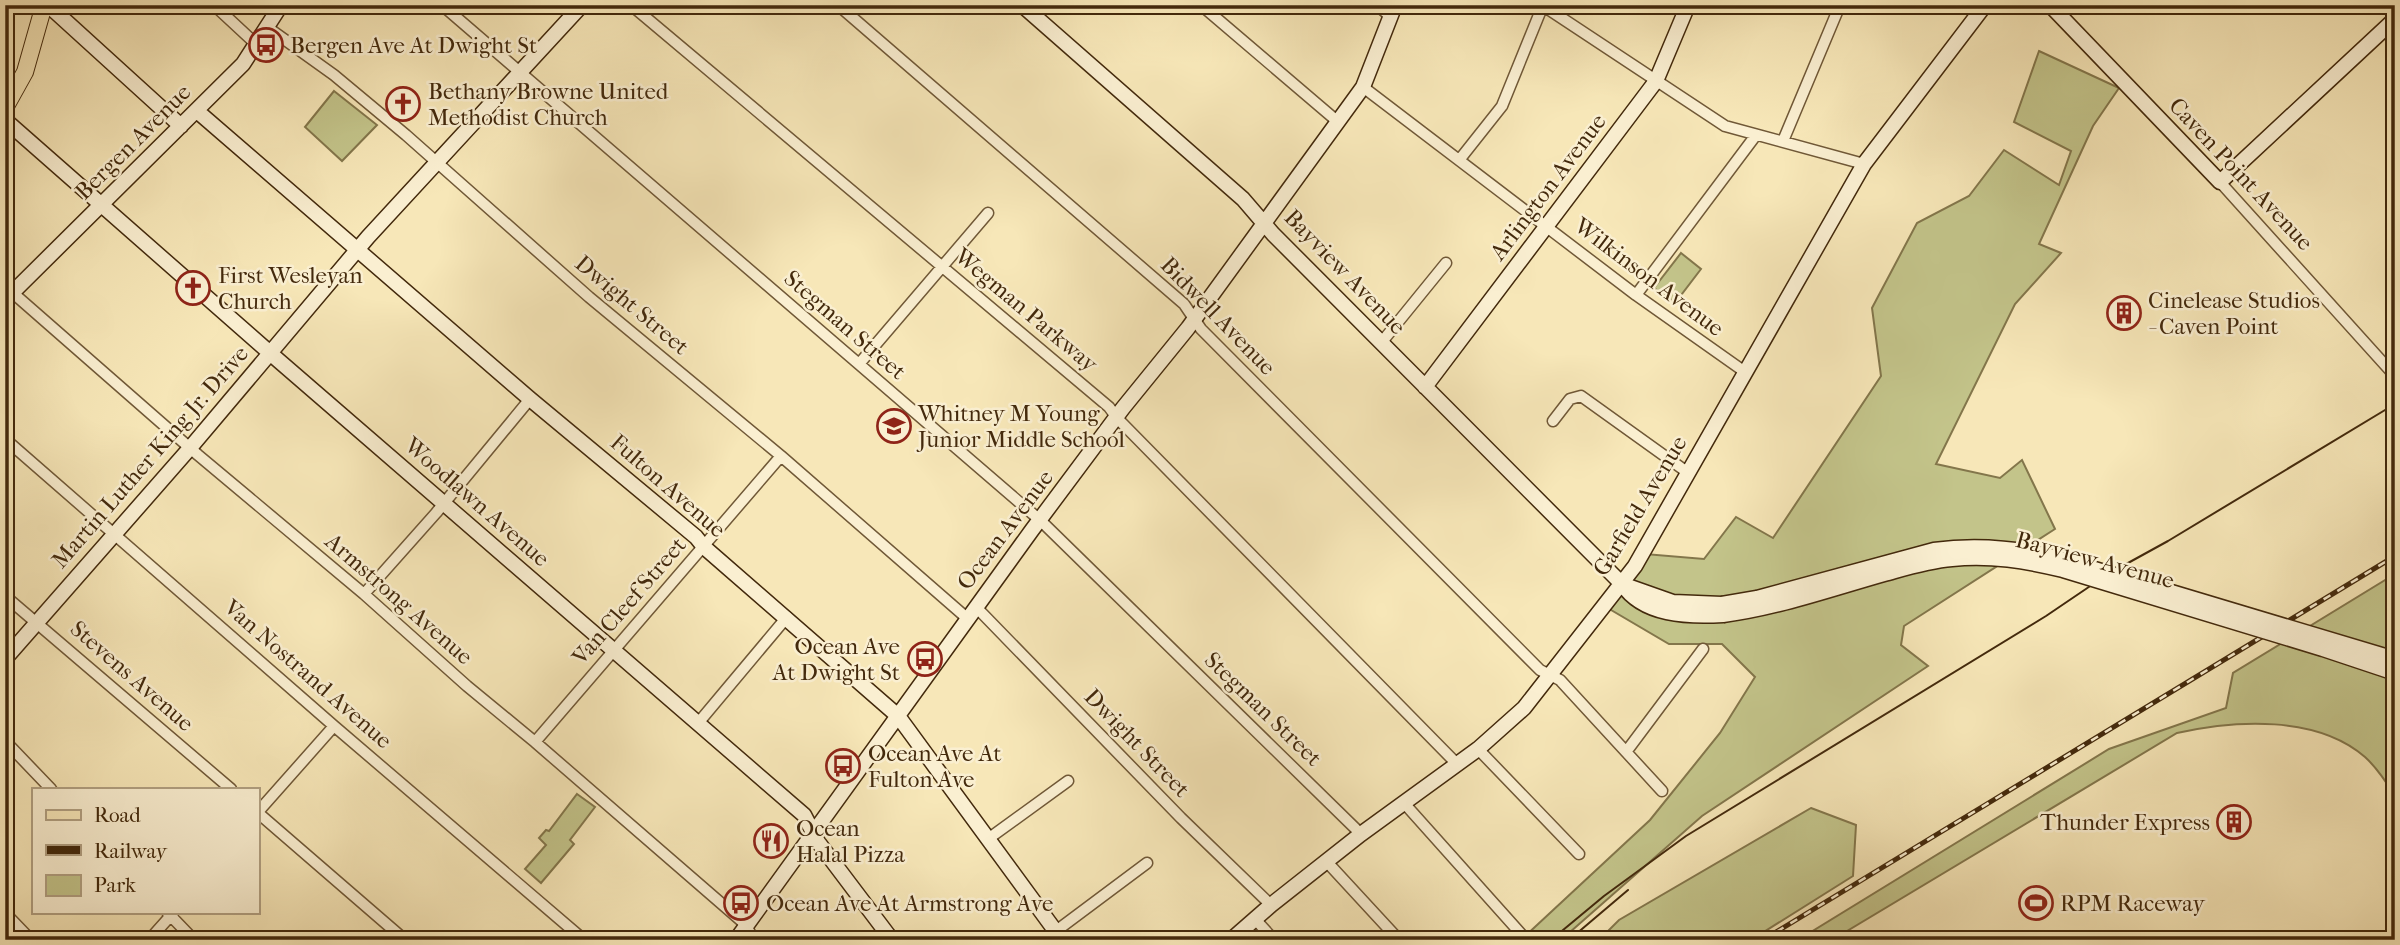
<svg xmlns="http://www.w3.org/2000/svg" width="2400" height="945" font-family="'IM FELL French Canon',serif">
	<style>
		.green { fill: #c3c48a; stroke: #83764b; stroke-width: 2 }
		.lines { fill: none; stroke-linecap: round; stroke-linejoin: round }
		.street-casing { stroke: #705837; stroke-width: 13 }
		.secondary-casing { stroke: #43290c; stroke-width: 17 }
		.primary-casing { stroke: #43290c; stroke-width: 18 }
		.street { stroke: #faefd1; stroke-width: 10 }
		.secondary { stroke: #faefd1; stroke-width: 14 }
		.primary { stroke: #f7e7b8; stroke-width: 16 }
		.tram { stroke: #43290c; stroke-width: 2 }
		.rail-casing { stroke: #43290c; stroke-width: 5 }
		.rail { stroke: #faefd1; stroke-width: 2.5; stroke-dasharray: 8; stroke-linecap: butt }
		.secondary-bridge-casing { stroke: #43290c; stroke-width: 17; stroke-linecap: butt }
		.secondary-bridge { stroke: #faefd1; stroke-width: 14 }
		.labels { text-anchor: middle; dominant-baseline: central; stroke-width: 5; stroke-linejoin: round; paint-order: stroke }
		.poi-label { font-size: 23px; fill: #43290c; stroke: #faefd1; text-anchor: start }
		.street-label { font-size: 23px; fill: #43290c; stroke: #faefd1 }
	</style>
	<rect width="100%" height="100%" fill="#f7e7b8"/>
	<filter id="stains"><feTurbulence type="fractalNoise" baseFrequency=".00286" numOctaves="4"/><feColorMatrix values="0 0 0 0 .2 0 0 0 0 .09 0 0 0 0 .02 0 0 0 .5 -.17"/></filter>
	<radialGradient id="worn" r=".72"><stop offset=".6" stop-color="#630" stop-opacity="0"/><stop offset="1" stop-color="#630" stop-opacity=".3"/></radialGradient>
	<path class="green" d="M2039 51 2119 88 2093 126 2039 244 2061 253 2015 304 1936 464 2000 478 2022 460 2055 529 1904 626 1901 645 1928 666 1702 816 1561 940H1521L1650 820 1720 733 1755 677 1722 644H1669L1606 607 1645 554 1704 559 1736 517 1773 538 1881 376 1872 308 1917 223 1969 196 2004 150 2059 185 2071 151 2014 122Z
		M334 91 377 125 342 161 305 127Z
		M1681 253 1701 269 1675 303 1654 288Z
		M2395 574V796C2386 782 2377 768 2365 757 2317 715 2235 720 2177 733L1832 940H1798L2109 749 2226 708 2233 673Z
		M577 794 595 807 570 840 574 844 541 883 525 869 546 845 539 838 546 830 549 831Z
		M1811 808 1856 825 1853 876 1751 940H1599L1619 920Z"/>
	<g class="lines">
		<g class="street-casing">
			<path id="street" d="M214 5 256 44
				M442 5 1041 521 1361 834
				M631 5 1109 407 1117 418 1457 764
				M838 5 1184 304 1201 329 1540 670 1560 680 1662 791
				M1201 5 1337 121
				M1377 5 1391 17
				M1542 5 1725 126 1864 164
				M267 27 334 75 406 135 589 297 781 456 968 619
				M1363 87 1636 295 1745 372
				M1783 141 1840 5
				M1460 159 1502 106 1543 5
				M2220 182 2395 376
				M13 293 198 455 364 594 467 686 535 742 745 924 754 940
				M1636 295 1756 135
				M1381 343 1446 263
				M859 364 988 213
				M1553 421 1570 399 1581 396 1687 472
				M5 439 334 726 584 940
				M364 594 436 513 530 399
				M5 596 231 789
				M976 607 1181 818 1271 905
				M699 722 787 617
				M5 741 51 789
				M535 742 781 456
				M1478 749 1579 854
				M1626 752 1703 649
				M1404 803 1522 935
				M257 812 405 940
				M257 813 334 726
				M988 839 1068 781
				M1327 862 1399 940
				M167 912 194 940
				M5 913 31 940
				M1255 919 1274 940
				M1056 931 1147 863
				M149 940 174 912"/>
		</g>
		<g class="secondary-casing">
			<path id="secondary" d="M48 5 181 126
				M1022 5 1243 199 1273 234 1622 584C1643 616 1688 617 1723 615
				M2050 5 2220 182 2395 19
				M197 111 530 399 696 537 704 547 898 716 1062 940
				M5 120 278 360 804 815 818 842 892 940
				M5 300 243 64 281 5
				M1425 387 1656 81 1688 5
				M1622 584 1673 602 1722 604
				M5 659 190 448 368 237 582 5
				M736 940 1032 530 1123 408 1188 328 1363 87 1395 5
				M1231 940 1271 905 1361 834 1478 749 1524 708 1635 566 1864 164 1985 5"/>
		</g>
		<g class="primary-casing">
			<path id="primary" d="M5 108 25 72 44 5"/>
		</g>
		<use href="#street" class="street"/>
		<use href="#secondary" class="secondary"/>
		<use href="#primary" class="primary"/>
		<path class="tram" d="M1551 940 1604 896 1686 836 2046 616 2108 574 2168 541 2395 404
			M1569 940 1628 890"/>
		<g class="rail-casing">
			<path id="rail" d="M1763 940 2395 556"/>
		</g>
		<use href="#rail" class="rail"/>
		<g class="secondary-bridge-casing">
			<path id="secondary-bridge" d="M1722 604 1757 598 1934 550C1978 544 2019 548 2061 559L2395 659
				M1723 615C1777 608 1831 589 1884 574 1906 568 1928 561 1952 559 1990 555 2026 561 2063 570L2323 649 2395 673"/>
		</g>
		<use href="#secondary-bridge" class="secondary-bridge"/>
	</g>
	<defs>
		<g id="bus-ring" transform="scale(1.75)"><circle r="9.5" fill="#faefd1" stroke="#8f2418" stroke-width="1.5"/><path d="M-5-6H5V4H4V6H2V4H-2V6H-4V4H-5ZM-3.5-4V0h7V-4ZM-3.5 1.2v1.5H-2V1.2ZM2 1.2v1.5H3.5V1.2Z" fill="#8f2418"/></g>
		<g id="church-ring" transform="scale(1.75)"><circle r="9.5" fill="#faefd1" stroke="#8f2418" stroke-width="1.5"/><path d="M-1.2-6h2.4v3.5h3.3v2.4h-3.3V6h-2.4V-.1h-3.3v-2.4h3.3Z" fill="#8f2418"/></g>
		<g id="building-ring" transform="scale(1.75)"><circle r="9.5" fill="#faefd1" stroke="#8f2418" stroke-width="1.5"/><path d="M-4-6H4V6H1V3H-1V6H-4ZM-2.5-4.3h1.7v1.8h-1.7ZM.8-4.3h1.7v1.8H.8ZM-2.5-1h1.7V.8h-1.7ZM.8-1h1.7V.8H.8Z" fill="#8f2418"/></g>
		<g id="school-ring" transform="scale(1.75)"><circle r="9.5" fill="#faefd1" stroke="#8f2418" stroke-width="1.5"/><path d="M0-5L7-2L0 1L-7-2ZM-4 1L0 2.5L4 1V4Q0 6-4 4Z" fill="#8f2418"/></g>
		<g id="restaurant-ring" transform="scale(1.75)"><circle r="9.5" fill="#faefd1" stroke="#8f2418" stroke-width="1.5"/><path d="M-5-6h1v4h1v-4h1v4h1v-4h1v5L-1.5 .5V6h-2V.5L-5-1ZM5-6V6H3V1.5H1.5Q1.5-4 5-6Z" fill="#8f2418"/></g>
		<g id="stadium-ring" transform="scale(1.75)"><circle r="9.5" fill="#faefd1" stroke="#8f2418" stroke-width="1.5"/><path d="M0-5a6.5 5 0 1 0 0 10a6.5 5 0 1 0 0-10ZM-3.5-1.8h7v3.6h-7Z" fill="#8f2418"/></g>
	</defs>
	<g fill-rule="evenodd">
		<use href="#bus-ring" x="266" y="45"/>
		<use href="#church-ring" x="403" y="104"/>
		<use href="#church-ring" x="193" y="288"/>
		<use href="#building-ring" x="2124" y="313"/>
		<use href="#school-ring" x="894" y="426"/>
		<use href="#bus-ring" x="925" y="659"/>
		<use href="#bus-ring" x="843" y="766"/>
		<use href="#building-ring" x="2234" y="822"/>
		<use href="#restaurant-ring" x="771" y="841"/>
		<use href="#bus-ring" x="741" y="903"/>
		<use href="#stadium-ring" x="2036" y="903"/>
	</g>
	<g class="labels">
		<g class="poi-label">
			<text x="290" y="45">Bergen Ave At Dwight St</text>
			<text x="428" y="91">Bethany Browne United<tspan x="428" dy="26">Methodist Church</tspan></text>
			<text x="218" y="275">First Wesleyan<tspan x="218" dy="26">Church</tspan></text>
			<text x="2148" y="300">Cinelease Studios<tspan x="2148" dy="26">- Caven Point</tspan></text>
			<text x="918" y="413">Whitney M Young<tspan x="918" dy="26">Junior Middle School</tspan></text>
			<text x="900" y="646" text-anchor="end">Ocean Ave<tspan x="900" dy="26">At Dwight St</tspan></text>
			<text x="868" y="753">Ocean Ave At<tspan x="868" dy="26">Fulton Ave</tspan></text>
			<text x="2210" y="822" text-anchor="end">Thunder Express</text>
			<text x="796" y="828">Ocean<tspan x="796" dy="26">Halal Pizza</tspan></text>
			<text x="766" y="903">Ocean Ave At Armstrong Ave</text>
			<text x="2060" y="903">RPM Raceway</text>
		</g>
		<g class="street-label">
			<text transform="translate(133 142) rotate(-45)">Bergen Avenue</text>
			<text transform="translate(2241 174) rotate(47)">Caven Point Avenue</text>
			<text transform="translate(1548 187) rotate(-53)">Arlington Avenue</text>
			<text transform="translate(1345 272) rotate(46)">Bayview Avenue</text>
			<text transform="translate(1649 277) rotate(37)">Wilkinson Avenue</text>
			<text transform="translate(632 305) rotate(40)">Dwight Street</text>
			<text transform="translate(1026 310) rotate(40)">Wegman Parkway</text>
			<text transform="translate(1218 316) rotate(46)">Bidwell Avenue</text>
			<text transform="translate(845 325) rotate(41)">Stegman Street</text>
			<text transform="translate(150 457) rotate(-49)">Martin Luther King Jr. Drive</text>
			<text transform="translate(668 486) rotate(41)">Fulton Avenue</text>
			<text transform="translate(477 502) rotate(41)">Woodlawn Avenue</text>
			<text transform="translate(1640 506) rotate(-59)">Garfield Avenue</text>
			<text transform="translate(1005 530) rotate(-53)">Ocean Avenue</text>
			<text transform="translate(2095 560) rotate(15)">Bayview Avenue</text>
			<text transform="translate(399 599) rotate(41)">Armstrong Avenue</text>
			<text transform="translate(629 601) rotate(-49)">Van Cleef Street</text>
			<text transform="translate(308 674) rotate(41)">Van Nostrand Avenue</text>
			<text transform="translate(132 676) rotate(41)">Stevens Avenue</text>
			<text transform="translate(1263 709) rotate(44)">Stegman Street</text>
			<text transform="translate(1137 743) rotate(46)">Dwight Street</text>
		</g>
	</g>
	<rect width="2400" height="945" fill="none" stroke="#f7e7b8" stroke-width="28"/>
	<rect x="7" y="7" width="2386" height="931" fill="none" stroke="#43290c" stroke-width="3.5"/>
	<rect x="14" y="14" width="2372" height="917" fill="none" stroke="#43290c" stroke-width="2"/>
	<rect x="32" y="788" width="228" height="126" fill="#faefd1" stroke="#b1a082" stroke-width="2"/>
	<rect x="46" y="810" width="35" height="10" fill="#f7e7b8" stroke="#b1a082" stroke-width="2"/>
	<text x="94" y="822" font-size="21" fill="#43290c">Road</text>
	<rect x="46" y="845" width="35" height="10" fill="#43290c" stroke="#b1a082" stroke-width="2"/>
	<text x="94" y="858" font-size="21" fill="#43290c">Railway</text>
	<rect x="46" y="875" width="35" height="21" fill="#c3c48a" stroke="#b1a082" stroke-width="2"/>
	<text x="94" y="892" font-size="21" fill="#43290c">Park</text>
	<rect width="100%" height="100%" filter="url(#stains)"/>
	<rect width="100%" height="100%" fill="url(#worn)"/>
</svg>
